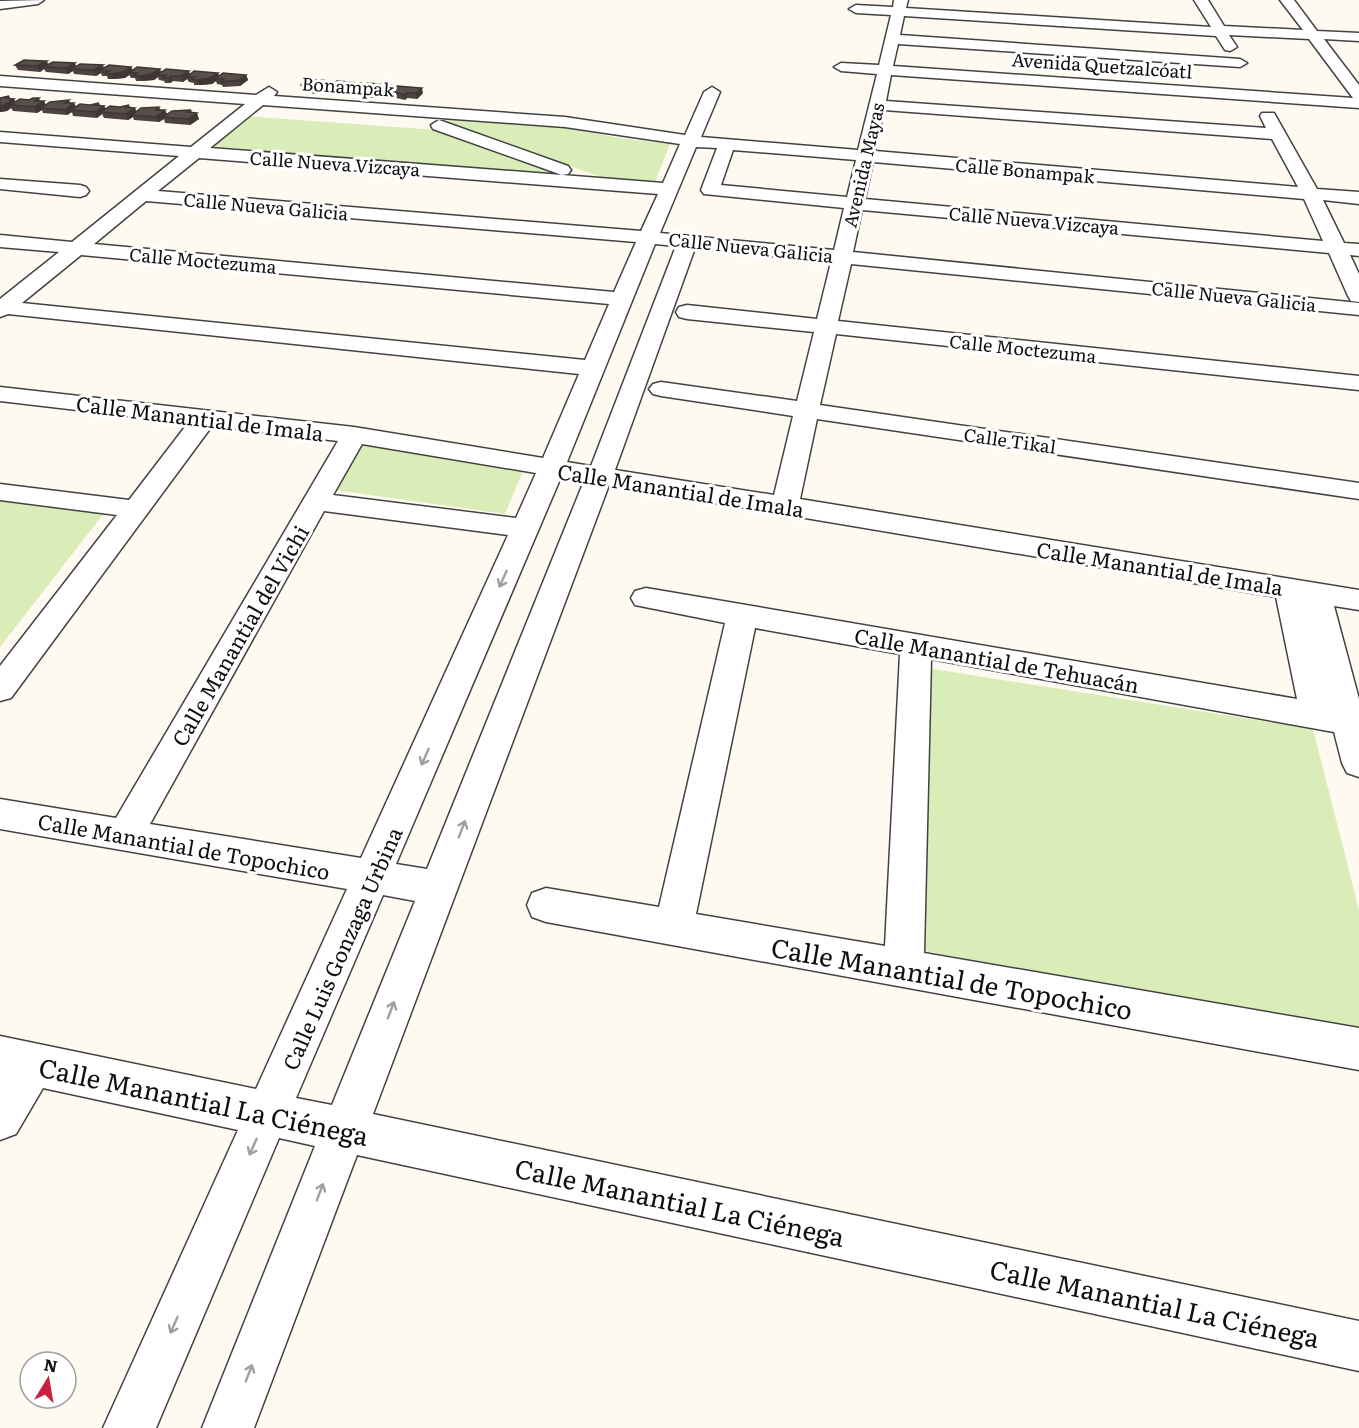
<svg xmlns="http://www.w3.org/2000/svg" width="1359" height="1428" font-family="Literata,serif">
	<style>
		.green { fill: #daecb8 }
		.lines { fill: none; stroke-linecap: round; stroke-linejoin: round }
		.minor-casing { stroke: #424242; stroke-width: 3 }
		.minor { fill: #fff; fill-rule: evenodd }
		.wall { fill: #4c4340 }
		.shaded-wall { fill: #3e3734 }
		.building { fill: #584e4a; stroke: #3e3734; stroke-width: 1.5 }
		.oneway { stroke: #9f9f9f }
		.labels { text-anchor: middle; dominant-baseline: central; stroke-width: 6; stroke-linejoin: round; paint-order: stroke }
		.far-street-label { font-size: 18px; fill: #0f0f0f; stroke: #fff }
		.street-label { font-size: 21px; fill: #0f0f0f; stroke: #fff }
		.near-street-label { font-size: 26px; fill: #0f0f0f; stroke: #fff }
	</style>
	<rect width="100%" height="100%" fill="#fffaf1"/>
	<path class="green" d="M245 116 437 130 556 174 208 146Z
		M443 118 565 127 619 138 670 144 655 182 601 177 453 125Z
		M352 442 524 468 505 514 327 489Z
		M0 501 104 513 0 647Z
		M927 668 1313 729 1359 910V1037L906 947Z"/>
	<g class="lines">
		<g class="minor-casing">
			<path id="minor" d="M44 0 38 4 0 9V1Z
				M894 0H908L906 8 1211 27 1194 0H1208L1224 26 1303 30 1280 0H1294L1317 31 1359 33V41L1324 39 1359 85V108L891 75 886 101 1266 128 1260 116 1262 113H1274L1317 189 1359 192V204L1323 200 1344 243 1359 244V256L1350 255 1359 274V302L1351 301 1348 296 1329 253 862 210 853 252 1359 303V315L851 264 838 321 1359 376V390L836 334 820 405 1359 483V499L817 419 800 499 1359 590V610L1334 606 1359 699V777L1347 773 1342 763 1334 732 931 659 924 953 1359 1028V1070L546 922 532 917 527 905 532 893 546 888 659 907 725 623 635 605 631 598 635 591 646 588 1297 699 1276 597 609 485 373 1114 1359 1321V1371L357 1155 254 1428H202L315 1146 279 1138 156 1428H103L238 1130 43 1088 16 1134 0 1140V1036L256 1089 347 889 0 829V799L116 818 338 441 212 426 11 698 0 701V666L117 515 0 500V484L129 500 188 423 0 401V387L354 427 543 458 579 374 8 314 0 317V299L59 252 0 247V235L72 242 179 156 0 142V132L191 147 245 104 0 86V76L256 95 269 87 277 92 274 96 565 117 685 135 704 92 712 87 720 92 701 137 858 150 877 74 841 71 834 67 841 63 879 65 891 15 856 13 849 9 856 5 893 7ZM904 16 1216 36 1225 50 1230 51 1237 47 1229 35 1309 39 1353 98 893 66 898 44 1240 67 1247 63 1240 59 900 35ZM263 105 565 127 680 144 663 183 562 175 568 174 571 170 568 166 439 120 431 125 433 129 562 175 210 148ZM884 110 1272 139 1298 187 875 151ZM696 147 717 148 701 190 704 194 844 208 834 250 660 233ZM733 150 856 160 847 197 721 185ZM199 158 658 194 641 231 158 191ZM873 162 1304 199 1323 241 865 199ZM146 201 636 242 614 292 94 244ZM655 244 676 246 591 466 567 462ZM695 248 831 262 817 319 687 305 679 307 676 312 679 317 687 319 814 332 797 401 661 382 653 384 649 389 653 394 661 396 793 416 774 495 615 470ZM81 255 609 304 585 360 22 303ZM362 444 536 473 516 518 333 495ZM561 477 584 481 427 869 396 864ZM324 511 508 535 361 858 150 824ZM755 628 900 654 885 946 696 914ZM383 895 415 901 332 1105 296 1098Z
				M0 179 80 185 86 187 89 191 86 195 80 197 0 189Z"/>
		</g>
		<use href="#minor" class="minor"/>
	</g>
	<path class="wall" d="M48 64 104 68 131 67 133 70 190 75 218 73 219 76 246 75 248 80 240 86 223 87 222 85 217 84 216 81 212 84 200 85H194V83L189 82 187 79 183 82 173 81 170 83H165L164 81 159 80 158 77 154 80 141 81H136L135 78H131L129 75 125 78 113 79H108L107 76H102L101 73 96 76 74 74 73 71 68 74 46 72 44 69 40 72 18 70 15 65Z
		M331 81 333 85 362 88 391 85 392 90 423 93 417 99 407 98 405 100 392 97 391 92 386 97 369 98 368 95H362L361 90 356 94H347L344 96 332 92 331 88 326 92H317L314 94 302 90 301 85Z
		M9 96 10 99H14L15 102 40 101H44L45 105 70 103H74L76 107 100 105 104 106 106 109 135 108 136 112 159 107 161 110H165L167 114 191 110 192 112 199 119 190 125 165 123 164 119 159 122 134 120 133 117 128 120 104 118 102 114 97 118 73 116 72 112 67 115 43 113 42 110 37 113 13 111 11 108 7 111 0 112V98Z"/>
	<path class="shaded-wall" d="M47 61 49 67H43L44 69 40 72 37 66Z
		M75 63 77 69H72L73 71 68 74 66 68Z
		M103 65 105 71 100 70 101 73 96 76 94 70Z
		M131 67 133 72 129 73V75L125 78 113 79 110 74Z
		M160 69 162 74 157 75 158 77 154 80 141 81 139 76Z
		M189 71 191 77H187V79L183 82 181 76Z
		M218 73 220 78 215 79 216 81 212 84 200 85 198 80Z
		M246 75 248 80 240 86 239 80Z
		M171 76 173 81 170 83 168 78Z
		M331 81 333 87H331V88L326 92 325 87Z
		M361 83 363 89 356 94 355 89Z
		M391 85 392 91 386 97 385 91Z
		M315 86 317 92 314 94 312 88Z
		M345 88 347 94 344 96 343 90Z
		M422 88 423 93 417 99 416 93Z
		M406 93 407 98 405 100 404 95Z
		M9 96 11 101 14 99 17 105H10L11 108 7 111 0 112V106L5 98Z
		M39 98 41 103 44 101 47 107 41 108 42 110 37 113 34 107 35 101Z
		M69 100 71 105 74 103 77 109 71 110 72 112 67 115 65 110V103Z
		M99 103 101 108 104 106 107 111 101 112 102 114 97 118 95 112V105Z
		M129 105 131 110 135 108 137 114 132 115 133 117 128 120 126 114V107Z
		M165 110 167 116 163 117 164 119 159 122 156 117Z
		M197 113 199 119 190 125 188 119Z"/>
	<path class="building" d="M24 60 47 61 37 66 15 65Z
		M53 62 75 63 66 68 43 67Z
		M80 64 103 65 94 70 72 69Z
		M109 65 131 67 123 72 110 74 105 73 109 71 100 70Z
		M137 67 160 69 152 74 139 76 134 75 137 73H129Z
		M166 69 189 71 181 76H171L168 78 163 77 166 75H157Z
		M194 71 218 73 210 78 198 80 192 79 195 77H187Z
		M223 73 246 75 239 80 221 82 224 79H215Z
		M308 79 331 81 325 87 315 86 312 88 301 85Z
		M337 81 361 83 355 89 345 88 343 90 331 87Z
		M367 83 391 85 385 91 367 92 370 90 361 89Z
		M397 86 422 88 416 93H406L404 95 391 91Z
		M9 96 5 98 14 99 4 105 0 106V98Z
		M33 98H39L35 101H44L34 107 10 105 20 99 29 100Z
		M69 100 65 103H74L65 110 41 108 50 102Z
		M99 103 95 105 104 106 95 112 71 110 80 104 90 105Z
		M129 105 126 107 135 108 126 114 101 112 110 106 120 107Z
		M159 107 156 110H165L156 117 132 115 141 108Z
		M191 110 187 112 197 113 188 119 163 117 172 111Z"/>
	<defs><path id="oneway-shaft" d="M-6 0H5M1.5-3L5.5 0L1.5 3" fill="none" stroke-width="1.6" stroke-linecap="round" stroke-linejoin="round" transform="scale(1.5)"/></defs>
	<g class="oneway">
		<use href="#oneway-shaft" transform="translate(503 579) rotate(114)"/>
		<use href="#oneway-shaft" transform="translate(425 757) rotate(114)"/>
		<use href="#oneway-shaft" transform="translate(462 829) rotate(-69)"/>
		<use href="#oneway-shaft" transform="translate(391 1010) rotate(-69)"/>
		<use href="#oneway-shaft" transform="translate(253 1147) rotate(114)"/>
		<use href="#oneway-shaft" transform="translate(320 1192) rotate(-69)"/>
		<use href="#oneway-shaft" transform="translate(174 1325) rotate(114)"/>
		<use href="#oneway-shaft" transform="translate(249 1373) rotate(-69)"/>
	</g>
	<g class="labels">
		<g class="far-street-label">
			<text transform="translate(1102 65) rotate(4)">Avenida Quetzalcóatl</text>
			<text transform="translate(348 86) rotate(4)">Bonampak</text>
			<text transform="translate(335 163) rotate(4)">Calle Nueva Vizcaya</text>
			<text transform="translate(863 165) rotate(-77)">Avenida Mayas</text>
			<text transform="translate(1025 170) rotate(5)">Calle Bonampak</text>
			<text transform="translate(266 206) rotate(5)">Calle Nueva Galicia</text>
			<text transform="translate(1034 220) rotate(5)">Calle Nueva Vizcaya</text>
			<text transform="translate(751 247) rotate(6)">Calle Nueva Galicia</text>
			<text transform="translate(203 260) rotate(5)">Calle Moctezuma</text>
			<text transform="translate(1234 296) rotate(6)">Calle Nueva Galicia</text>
			<text transform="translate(1023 348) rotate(6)">Calle Moctezuma</text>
			<text transform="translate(1010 440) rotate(8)">Calle Tikal</text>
		</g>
		<g class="street-label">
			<text transform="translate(200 417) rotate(7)">Calle Manantial de Imala</text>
			<text transform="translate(681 489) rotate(9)">Calle Manantial de Imala</text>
			<text transform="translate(1160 567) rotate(9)">Calle Manantial de Imala</text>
			<text transform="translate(239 635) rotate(-60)">Calle Manantial del Vichi</text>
			<text transform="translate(997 659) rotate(10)">Calle Manantial de Tehuacán</text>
			<text transform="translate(184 845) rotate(10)">Calle Manantial de Topochico</text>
			<text transform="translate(341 948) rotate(-66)">Calle Luis Gonzaga Urbina</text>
		</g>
		<g class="near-street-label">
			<text transform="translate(952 977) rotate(10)">Calle Manantial de Topochico</text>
			<text transform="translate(204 1100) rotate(12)">Calle Manantial La Ciénega</text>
			<text transform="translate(680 1201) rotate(12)">Calle Manantial La Ciénega</text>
			<text transform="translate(1155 1302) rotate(12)">Calle Manantial La Ciénega</text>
		</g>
	</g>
	<g transform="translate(48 1380) rotate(11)"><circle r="28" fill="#ffffff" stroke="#9f9f9f" stroke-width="1.5"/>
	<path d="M0-4.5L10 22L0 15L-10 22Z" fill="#c71f3d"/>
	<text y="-9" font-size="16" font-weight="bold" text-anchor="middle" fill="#0f0f0f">N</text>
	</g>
</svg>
